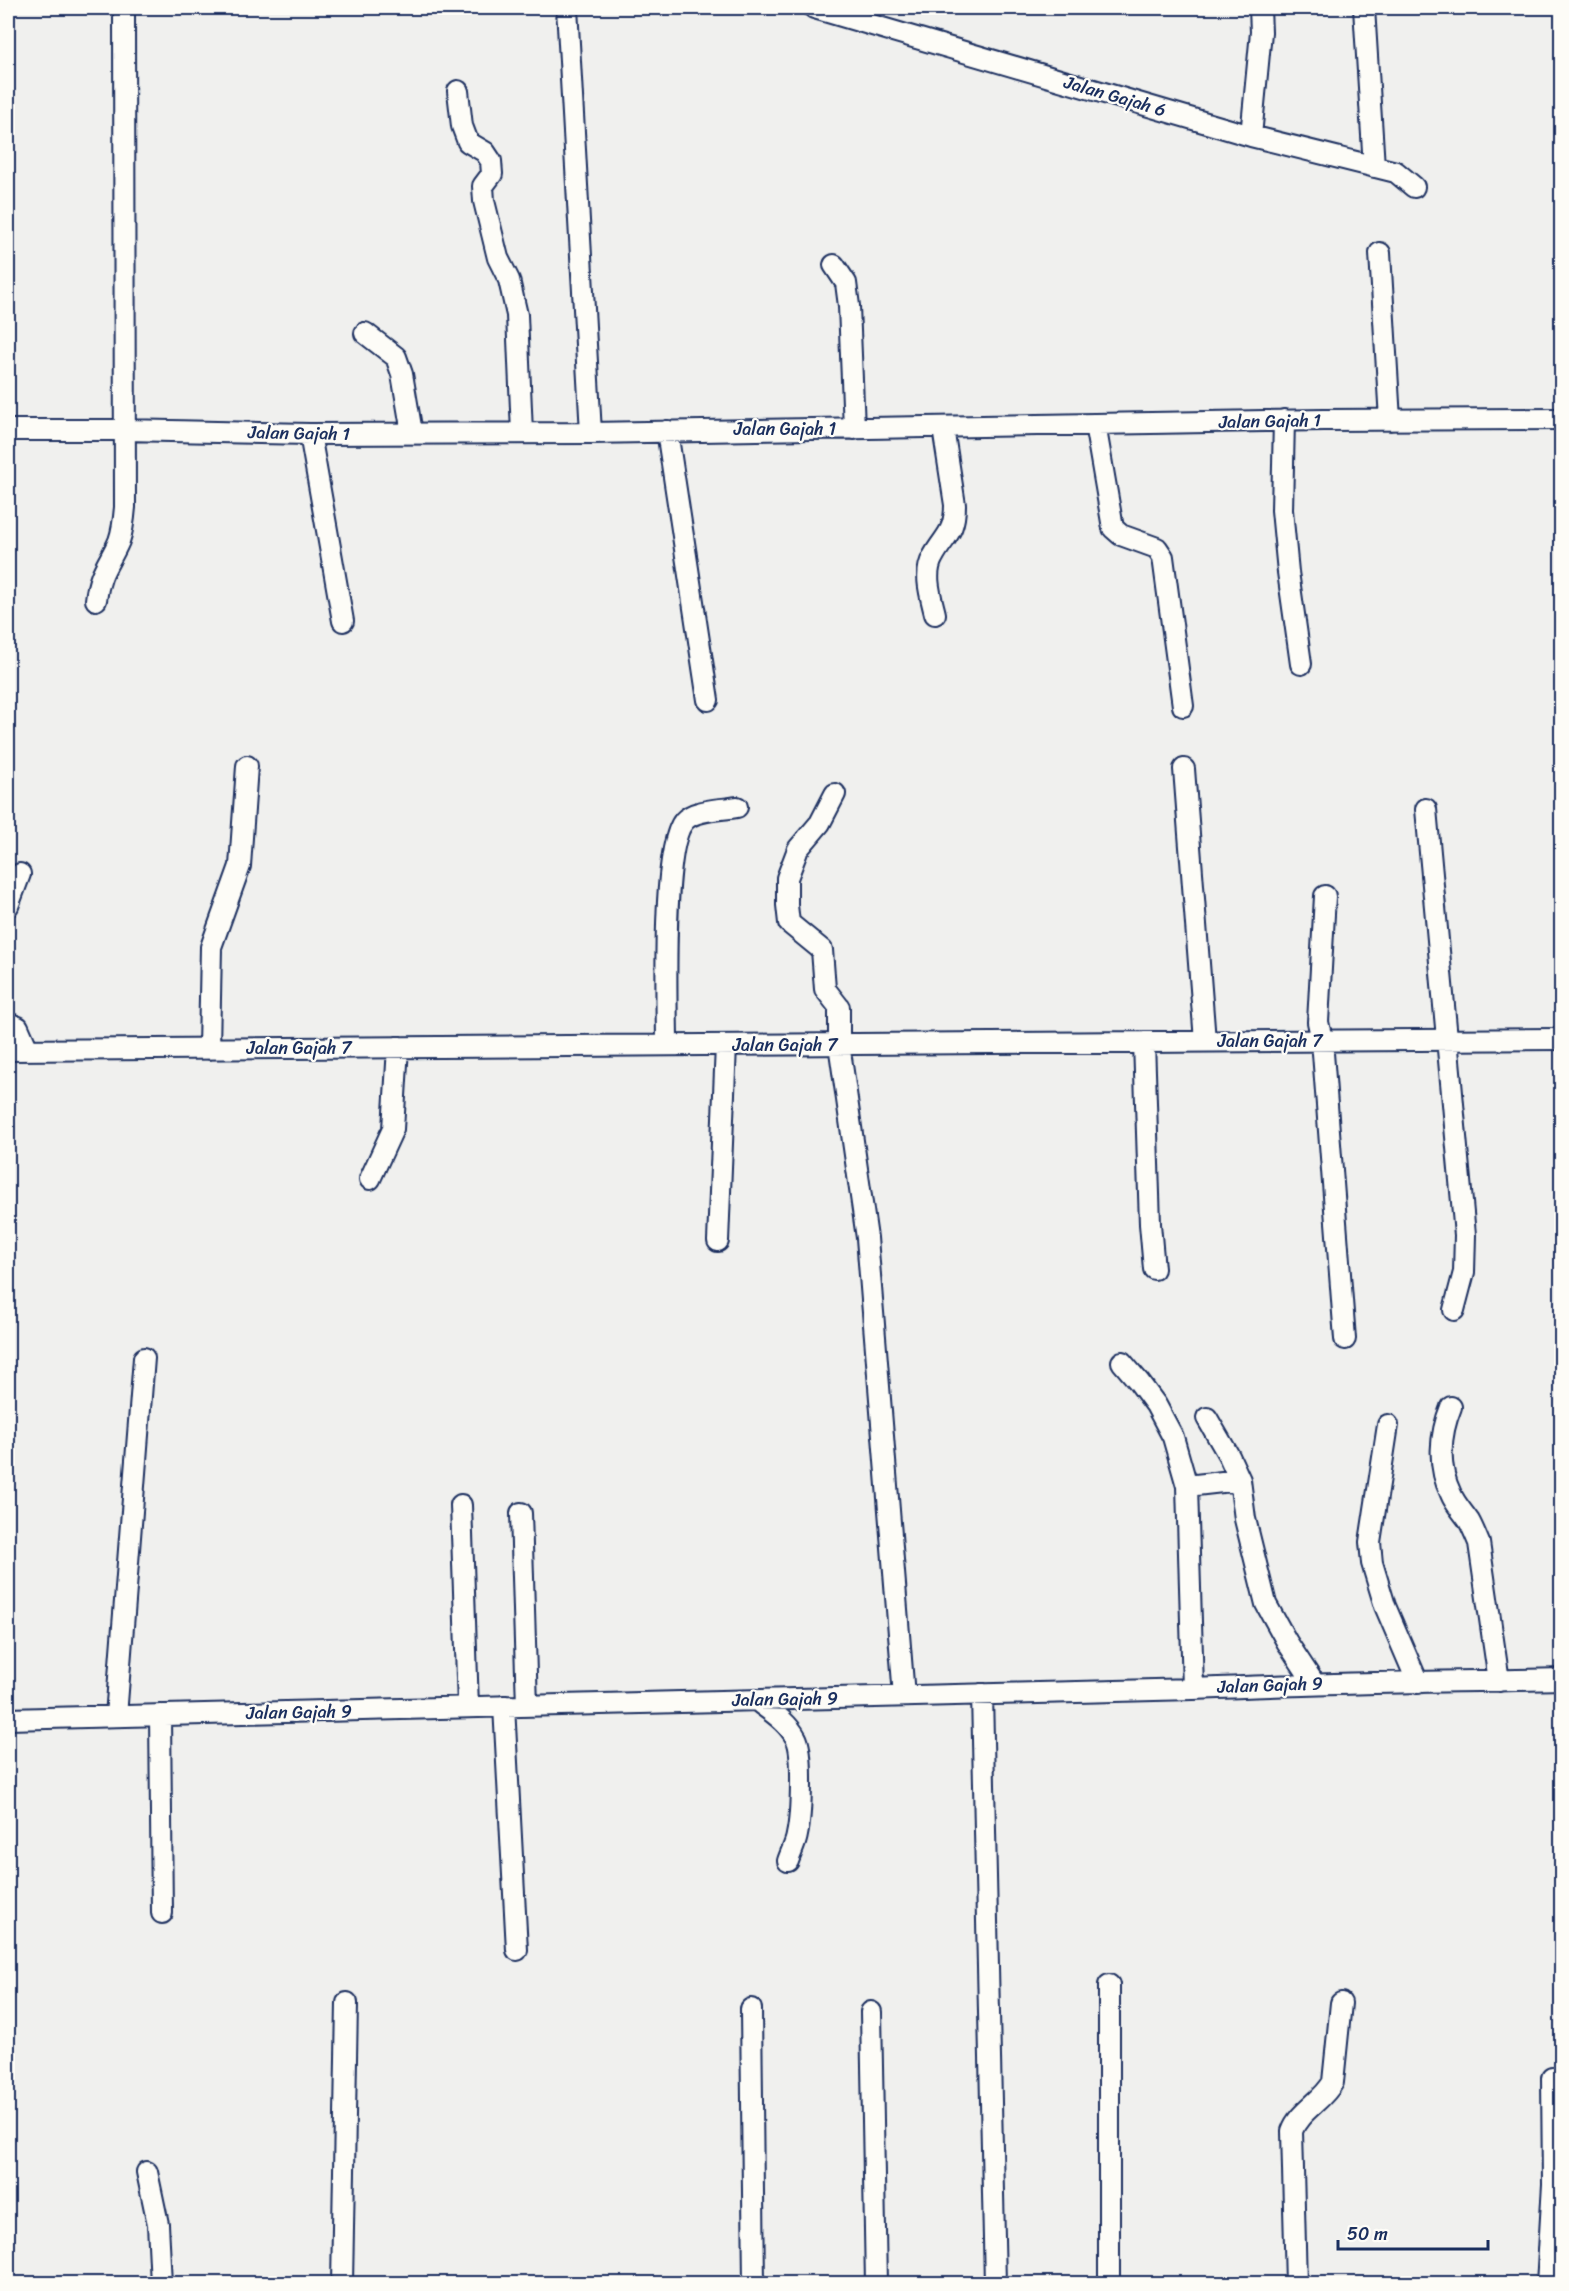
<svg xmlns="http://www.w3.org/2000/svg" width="1569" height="2291" font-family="Sriracha,sans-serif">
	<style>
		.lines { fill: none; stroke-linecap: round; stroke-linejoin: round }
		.minor-casing { stroke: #1b2f5e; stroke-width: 24 }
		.minor { stroke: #fdfcf7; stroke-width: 20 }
		.labels { text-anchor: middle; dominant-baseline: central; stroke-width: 4.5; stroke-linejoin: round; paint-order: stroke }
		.street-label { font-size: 18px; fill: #1b2f5e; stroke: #fdfcf7 }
	</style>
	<rect width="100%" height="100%" fill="#f0f0ee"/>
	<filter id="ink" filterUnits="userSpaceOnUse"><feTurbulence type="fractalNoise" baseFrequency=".0167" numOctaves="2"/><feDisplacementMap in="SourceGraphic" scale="12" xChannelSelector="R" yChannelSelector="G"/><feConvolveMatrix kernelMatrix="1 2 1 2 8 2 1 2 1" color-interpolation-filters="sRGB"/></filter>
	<g filter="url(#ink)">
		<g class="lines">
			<g class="minor-casing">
				<path id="minor" d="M567 8 591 433
					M814 8 1251 136 1396 172 1414 187
					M1364 8 1374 167
					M458 91 462 126 468 142 485 152 491 161 492 174 483 186 484 201 498 258 509 280 517 315 522 433
					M1251 136 1261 32 1260 8
					M1380 253 1390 420
					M834 265 846 283 849 306 854 429
					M365 333 396 357 402 374 412 433
					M1284 420 1282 510 1288 572 1301 664
					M1095 424 1113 528 1121 535 1157 548 1163 557 1183 706
					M8 430H125L310 434 591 433 1324 420 1562 419
					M667 431 708 700
					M310 434 343 621
					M96 600C99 572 109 564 119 541 123 530 124 519 125 507L124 8
					M935 614C931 597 923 574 933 557 944 536 955 534 955 505L943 428
					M1184 769 1205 1041
					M835 794 820 823 798 849 787 878V905L789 923 822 950 825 989 839 1007V1044L867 1238 904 1696
					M1426 809 1465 1235 1464 1272 1454 1310
					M1325 896 1318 1022 1322 1040 1345 1339
					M8 906 20 874
					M8 1023 18 1027 28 1050
					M1144 1042 1150 1224 1154 1269
					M667 1045C667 1004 661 848 684 821 695 809 721 810 737 807
					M209 1049 211 947 240 866 247 766
					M8 1050 1562 1039
					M370 1179 393 1129 398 1047
					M718 1241 726 1045
					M1122 1362 1139 1382 1156 1405 1173 1437 1187 1486 1193 1689
					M1451 1407C1440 1434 1437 1466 1451 1494 1455 1504 1463 1512 1469 1521 1473 1528 1476 1536 1479 1543L1499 1681
					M1207 1418 1229 1456 1240 1480 1245 1519 1266 1604 1287 1642 1314 1683
					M1388 1425 1370 1542 1372 1563 1385 1606 1418 1683
					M1187 1486 1240 1480
					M461 1505 468 1707
					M521 1513 527 1706
					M982 1694 995 2284
					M756 1700C770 1711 787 1721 796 1738 804 1752 801 1817 797 1835 796 1843 791 1852 788 1861
					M504 1706 517 1950
					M160 1715 162 1913
					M116 1716 144 1358
					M8 1719 1193 1689C1316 1683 1439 1682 1562 1679
					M1109 1985V2284
					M751 2009 754 2284
					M871 2012 876 2284
					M147 2172 158 2224 161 2284
					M342 2284 347 2003
					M1296 2284 1292 2131C1299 2111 1323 2101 1333 2082L1341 2003
					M1547 2284 1553 2184 1552 2078"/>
			</g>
			<use href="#minor" class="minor"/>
		</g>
	</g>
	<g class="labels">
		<g class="street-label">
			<text transform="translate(1115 96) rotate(16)">Jalan Gajah 6</text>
			<text transform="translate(1270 421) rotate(-1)">Jalan Gajah 1</text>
			<text x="785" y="429">Jalan Gajah 1</text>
			<text transform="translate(299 433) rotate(1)">Jalan Gajah 1</text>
			<text x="1270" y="1041">Jalan Gajah 7</text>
			<text x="785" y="1045">Jalan Gajah 7</text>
			<text x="299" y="1048">Jalan Gajah 7</text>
			<text transform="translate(1270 1685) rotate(-2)">Jalan Gajah 9</text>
			<text transform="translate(785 1699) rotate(-1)">Jalan Gajah 9</text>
			<text transform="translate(299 1712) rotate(-1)">Jalan Gajah 9</text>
		</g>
	</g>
	<rect width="1569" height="2291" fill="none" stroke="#fdfcf7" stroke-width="30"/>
	<rect x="15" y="15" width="1539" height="2261" fill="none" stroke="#1b2f5e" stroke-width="2" filter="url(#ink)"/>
	<path d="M1338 2240v9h150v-9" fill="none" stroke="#1b2f5e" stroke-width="3"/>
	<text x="1347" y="2240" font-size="18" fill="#1b2f5e" stroke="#fdfcf7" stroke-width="4.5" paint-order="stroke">50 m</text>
</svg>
